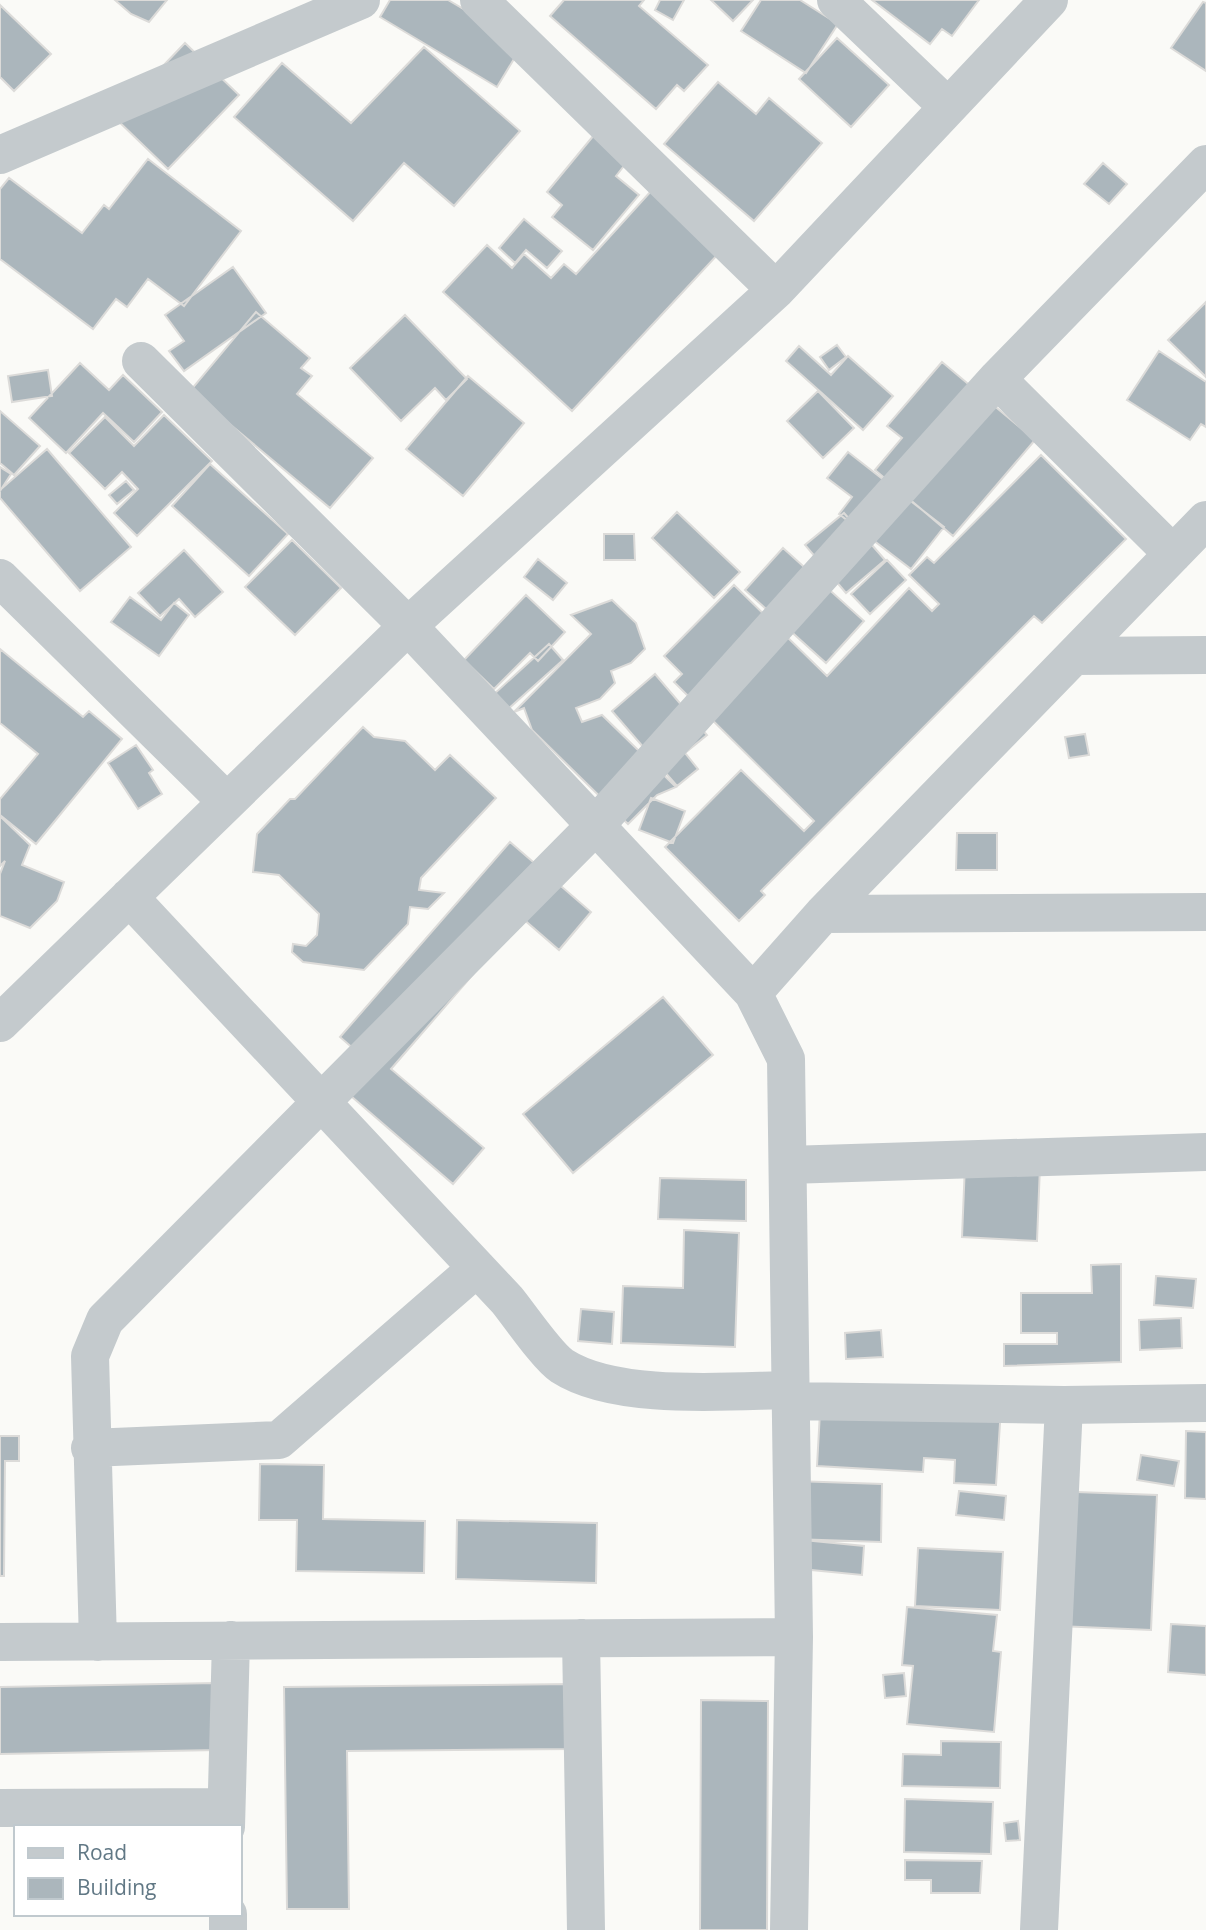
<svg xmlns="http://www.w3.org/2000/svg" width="1206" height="1930" font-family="'Open Sans',sans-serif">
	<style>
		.building { fill: #abb6bc; stroke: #dcdbd9; stroke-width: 2 }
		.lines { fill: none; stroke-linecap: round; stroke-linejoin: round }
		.minor { stroke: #c4cacd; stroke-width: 38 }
	</style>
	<rect width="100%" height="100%" fill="#fafaf7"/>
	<path class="building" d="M115 0H167L149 22 131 14Z
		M390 0H448L523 44 497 87 380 17Z
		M564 0H644L639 6 708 65 684 91 677 85 656 109 550 16Z
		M660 0H684L673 20 655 10Z
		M711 0H753L733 21Z
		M761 0H800L838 24 806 73 741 31Z
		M872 0H979L952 36 942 29 930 44Z
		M1203 2 1206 3V71L1171 48Z
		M0 5 51 54 14 91 0 77Z
		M837 38 889 85 851 127 799 79Z
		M185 43 239 95 168 169 114 117Z
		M424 47 520 131 454 206 404 163 353 221 234 117 282 63 351 123Z
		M718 82 756 114 769 98 822 143 754 221 664 144Z
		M594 135 627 162 616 176 639 195 593 250 552 217 562 205 547 192Z
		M148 159 241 231 184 306 148 279 127 307 116 299 93 329 0 259V189L9 178 82 233 104 205 109 209Z
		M1103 163 1127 184 1109 204 1084 184Z
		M652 190 720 252 572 411 443 292 487 245 512 268 524 254 551 278 564 264 576 274Z
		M524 219 562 251 547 268 526 250 515 263 499 248Z
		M233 267 266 313 184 371 169 351 184 341 165 315Z
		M1206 302V377L1168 340Z
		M256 312 310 358 301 368 312 376 297 394 373 458 330 508 190 391Z
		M405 315 467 379 446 400 435 388 401 421 350 368Z
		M837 345 846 357 829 370 820 357Z
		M799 346 831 375 848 356 893 396 863 430 786 361Z
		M1159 351 1206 382V427L1201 424 1190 440 1127 400Z
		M942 362 1035 440 953 536 875 470 902 438 887 426Z
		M80 363 109 390 123 375 162 412 134 442 103 413 66 453 29 418Z
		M48 370 52 396 12 402 8 376Z
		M468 376 524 423 463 496 406 449Z
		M818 391 854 428 823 458 787 421Z
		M0 411 40 446 14 475 0 463Z
		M164 415 212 461 137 536 114 513 138 489 122 472 105 489 69 453 105 417 134 446Z
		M47 449 131 547 80 591 0 498V490Z
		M848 452 944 527 911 569 839 514 852 497 827 478Z
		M1041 455 1126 539 1042 623 1034 616 761 891 765 895 739 921 665 847 741 770 804 831 814 821 674 682 682 674 664 656 734 585 827 676 909 588 932 611 939 604 909 575 927 557 934 563Z
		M210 464 288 534 249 576 172 506Z
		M0 467 11 474 0 491Z
		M126 481 134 490 117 504 109 495Z
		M677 512 740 572 714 598 652 538Z
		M844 513 885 560 846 593 805 545Z
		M604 534H634L635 560H604Z
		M292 540 341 588 295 635 245 587Z
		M783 548 864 621 826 663 745 590Z
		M184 550 223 592 195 617 179 599 160 616 138 593Z
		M538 559 567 583 553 600 524 577Z
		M887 560 906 580 870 614 851 594Z
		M526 595 565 632 538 661 530 653 494 689 464 660Z
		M130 597 161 620 174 603 189 615 159 656 111 622Z
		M612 600 636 623 645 649 631 663 611 671 615 683 600 699 576 708 582 722 602 715 676 787 657 795 628 824 532 730 524 708 514 712 591 634 571 615Z
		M549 644 563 660 507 710 493 695Z
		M0 649 83 717 89 711 122 739 36 844 0 815V799L38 754 0 723Z
		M655 674 707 735 685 753 698 769 677 786 612 711Z
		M363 727 374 737 405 741 435 770 450 755 496 798 421 878 419 890 444 893 428 909 410 907 408 924 364 970 303 962 292 952 293 944 306 946 317 935 319 914 279 875 253 872 257 834 290 799H295Z
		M1085 734 1089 755 1069 758 1065 737Z
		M136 745 153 770 149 773 162 794 138 809 108 763Z
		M651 798 685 811 673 843 639 830Z
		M0 816 30 845 22 865 64 882 57 901 30 928 0 916V874L5 861 0 866Z
		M957 833H997V870H956Z
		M510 842 591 912 559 950 522 918 391 1069 484 1148 453 1184 330 1078 355 1050 340 1037Z
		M663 997 713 1055 573 1173 523 1114Z
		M965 1164 1040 1166 1037 1241 962 1237Z
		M660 1178 746 1180V1221L658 1219Z
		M684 1230 739 1233 735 1347 621 1343 623 1286 683 1288Z
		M1121 1264V1362L1004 1366V1344H1057V1333H1021V1293H1092L1091 1265Z
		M1156 1276 1196 1279 1193 1308 1154 1305Z
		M581 1309 614 1312 612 1344 578 1341Z
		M1181 1318 1182 1348 1140 1350 1139 1320Z
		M881 1330 883 1357 846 1359 845 1333Z
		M1001 1408 996 1485 954 1483 955 1460 924 1458 923 1472 817 1466 820 1412Z
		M1186 1431 1206 1432V1499L1185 1498Z
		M0 1436H19V1461H5L4 1576H0Z
		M1141 1455 1179 1461 1174 1486 1137 1480Z
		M260 1464 324 1465 323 1519 425 1521 424 1573 296 1571 297 1520H259Z
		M794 1481 882 1484 881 1542 792 1539Z
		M959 1491 1006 1496 1004 1520 956 1515Z
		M1049 1491 1157 1495 1151 1630 1058 1626Z
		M457 1520 597 1523 596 1583 456 1579Z
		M793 1539 864 1546 862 1575 791 1568Z
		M918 1548 1003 1552 1000 1610 915 1606Z
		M907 1607 997 1615 993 1651 1001 1652 994 1732 907 1724 913 1666 902 1665Z
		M1171 1624 1206 1626V1675L1168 1672Z
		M904 1673 906 1696 885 1698 883 1675Z
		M216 1683 218 1750 0 1754V1687Z
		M570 1684 571 1749 347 1751 349 1909H287L284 1687Z
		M701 1700 768 1701 767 1930H700Z
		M941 1741 1001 1742 1000 1788 902 1786 903 1754 941 1755Z
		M905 1799 993 1802 991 1854 904 1852Z
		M1018 1821 1020 1840 1006 1841 1004 1823Z
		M905 1860 982 1861 980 1893H931V1880H905Z"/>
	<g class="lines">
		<path class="minor" d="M479 0 776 290
			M836 0 948 107
			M0 155 361 0
			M141 361 408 626 753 993 786 1059 794 1637 789 1930
			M997 379 1173 554
			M0 578 227 802
			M1074 656 1206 655
			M129 897 507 1300C520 1316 547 1356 562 1366 616 1401 728 1391 791 1390
			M823 914 1206 912
			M753 993 823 914 1206 520
			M0 1023 408 626 776 290 1049 0
			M788 1165 1206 1152
			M791 1401 1064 1405 1206 1403
			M90 1448 279 1440 477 1268
			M581 1638 586 1930
			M0 1642 794 1637
			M98 1642 90 1356 105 1320 594 827 997 379 1206 164
			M0 1808 226 1807
			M226 1827 231 1640
			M228 1914V1930
			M1039 1930 1064 1405"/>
	</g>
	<rect x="14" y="1825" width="228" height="91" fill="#ffffff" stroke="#c0c9ce" stroke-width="2"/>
	<rect x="28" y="1848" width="35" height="10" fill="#c4cacd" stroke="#c0c9ce" stroke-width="2"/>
	<text x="77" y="1860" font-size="21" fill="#617885">Road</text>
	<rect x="28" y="1878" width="35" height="21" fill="#abb6bc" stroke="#c0c9ce" stroke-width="2"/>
	<text x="77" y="1895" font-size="21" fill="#617885">Building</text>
</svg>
